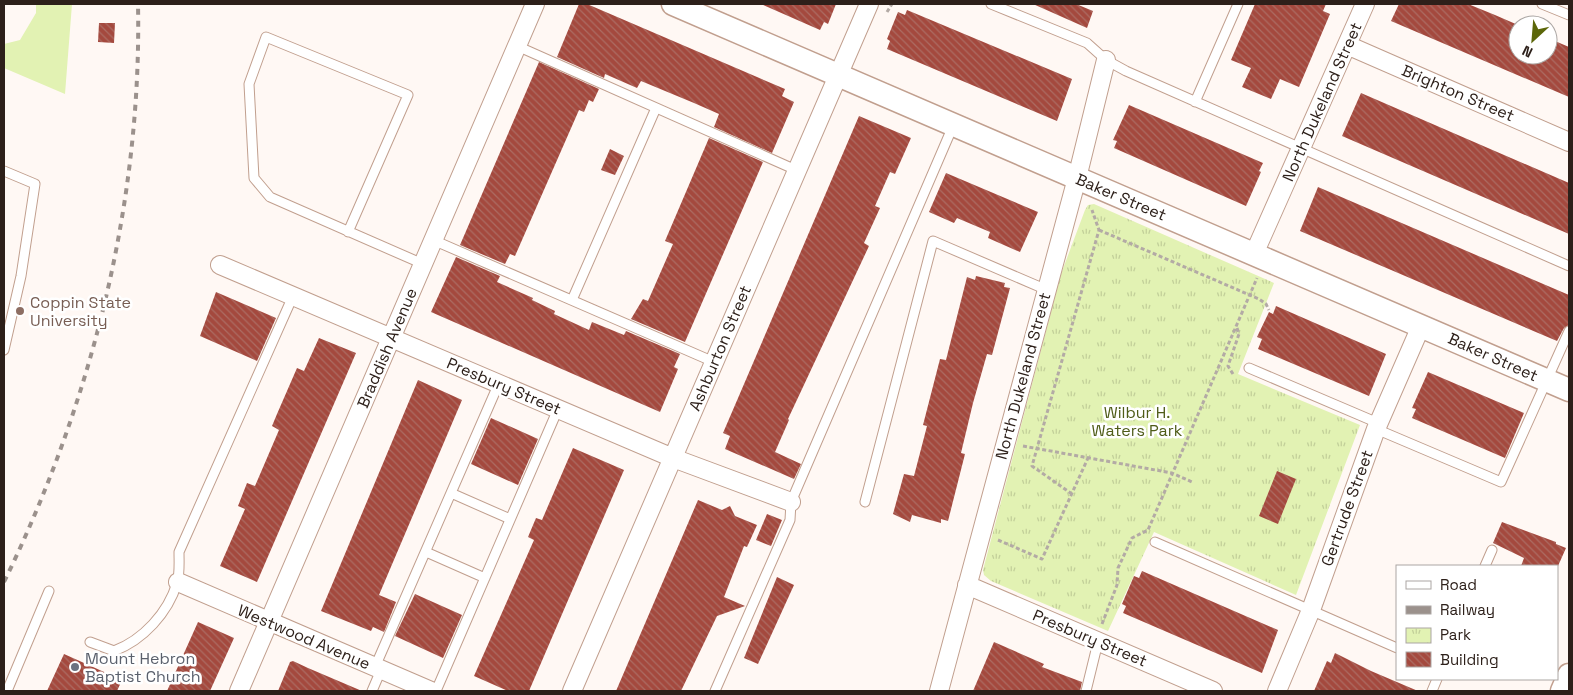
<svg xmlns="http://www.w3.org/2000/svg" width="1573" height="695" font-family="'Space Grotesk',sans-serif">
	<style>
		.grass { fill: #e2f2b3 }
		.park { fill: url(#park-tufts) }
		.building { fill: url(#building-back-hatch) }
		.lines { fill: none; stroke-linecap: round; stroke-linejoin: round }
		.service-casing { stroke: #c19f8e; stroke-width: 11 }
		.minor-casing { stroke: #c19f8e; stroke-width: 20 }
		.tertiary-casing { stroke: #c19f8e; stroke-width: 25 }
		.path { stroke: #b3aaa5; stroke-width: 3; stroke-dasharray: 4 2.5; stroke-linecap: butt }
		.service { stroke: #fff; stroke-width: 9 }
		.minor { stroke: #fff; stroke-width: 18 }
		.tertiary { stroke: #fff; stroke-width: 22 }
		.rail { stroke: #9b918c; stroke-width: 4; stroke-dasharray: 6 6; stroke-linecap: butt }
		.education-dot { fill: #8d6e63; stroke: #fff; stroke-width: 2 }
		.worship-dot { fill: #6b7280; stroke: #fff; stroke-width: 2 }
		.labels { text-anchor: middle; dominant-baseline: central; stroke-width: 5; stroke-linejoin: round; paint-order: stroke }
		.street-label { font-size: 16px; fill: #2d201a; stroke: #fff }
		.education-label { font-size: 16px; fill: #785e54; stroke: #fff; text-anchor: start }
		.park-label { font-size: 16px; fill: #4f5c18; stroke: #fff }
		.worship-label { font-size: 16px; fill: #5b616d; stroke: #fff; text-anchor: start }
	</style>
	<defs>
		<pattern id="park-tufts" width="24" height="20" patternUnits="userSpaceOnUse" patternTransform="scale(1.25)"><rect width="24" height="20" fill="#e2f2b3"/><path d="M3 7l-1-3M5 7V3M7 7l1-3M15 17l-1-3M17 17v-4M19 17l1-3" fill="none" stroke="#c2cf99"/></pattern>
		<pattern id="building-back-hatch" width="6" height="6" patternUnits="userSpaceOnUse" patternTransform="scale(1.25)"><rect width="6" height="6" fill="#a4493e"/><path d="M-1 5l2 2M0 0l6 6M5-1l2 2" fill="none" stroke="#ac6c63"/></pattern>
	</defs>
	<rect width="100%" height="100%" fill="#fff8f4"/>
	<path class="grass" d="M36 4H72L65 94 4 68V44L20 40 36 13Z"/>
	<path class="park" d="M1094 204 1274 283 1238 374 1360 425 1296 595 1154 532 1108 631 991 581 984 575 983 570 1061 274 1085 210 1088 205Z"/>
	<path class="building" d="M579 4H587L785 89 782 96 794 102 772 153 714 127 719 114 694 103 641 81 637 88 605 74 604 78 557 57Z
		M761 4H836L828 24 824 22 820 30Z
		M1033 4H1076L1093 11 1087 28Z
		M1255 4H1326L1323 11 1330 14 1299 87 1280 79 1271 99 1242 87 1251 68 1231 60Z
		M1399 4H1468L1495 15 1518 25V55H1548V38L1569 47V97L1391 21Z
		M907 10 1072 79 1057 121 887 49 890 41 887 39 898 12 905 15Z
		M99 23H115L114 43 98 42Z
		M539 62 599 89 593 102 589 100 584 112 579 110 515 256 510 254 505 264 460 245Z
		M1361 93 1569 183V234L1342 136Z
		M1129 105 1263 163 1259 171 1261 172 1246 206 1114 148 1117 141 1113 140Z
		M859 116 911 138 895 174 890 172 875 206 880 208 864 243 869 246 788 419 789 420 775 452 801 464 794 479 725 449 730 436 723 433Z
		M709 138 763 162 685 342 631 319 643 299 648 301 673 244 665 241Z
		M610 149 624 156 615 175 601 170Z
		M946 173 1038 212 1020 252 988 238 990 232 957 218 954 223 929 212Z
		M1318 187 1569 295V325L1564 328 1557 341 1300 231Z
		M456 257 500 276 497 282 533 298 532 300 555 311 554 314 589 330 592 322 624 335 626 331 680 354 674 367 678 369 660 412 431 312Z
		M976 276 1005 283 1004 287 1010 288 992 355 987 354 973 403 961 453 965 454 948 521 941 519V523L912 515 910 522 893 514 904 474 914 476 927 426 923 425 940 359 946 360 967 277 975 280Z
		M216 292 276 318 257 361 200 336Z
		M1276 306 1386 354 1369 396 1258 349 1262 339 1257 337 1269 312 1273 314Z
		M319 338 356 353 257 582 220 566 245 509 238 506 247 483 255 486 279 430 272 426 277 414 297 368 304 371Z
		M1428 372 1524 413 1505 458 1412 418 1416 409 1412 408Z
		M418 380 462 400 379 595 396 602 384 632 373 627 371 631 321 611Z
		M491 418 538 439 518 485 471 464Z
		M573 448 624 470 529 691H508L474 676 534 540 528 537 536 518 542 520Z
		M1277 471 1296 479 1278 524 1259 516Z
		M698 500 722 510 730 506 735 516 757 525 747 547 744 546 724 597 745 606 717 616 681 691H616Z
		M767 514 782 520 771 546 756 540Z
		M1502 522 1556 542V544L1566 548 1558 566H1521L1524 558 1493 543Z
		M1142 571 1278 630 1262 673 1123 613 1126 606 1122 604 1134 576 1139 578Z
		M777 577 794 585 758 664 744 658Z
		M415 594 462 615 443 658 395 636Z
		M198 622 234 638 210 691H167Z
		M994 642 1044 664 1042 667 1082 682 1080 691H973Z
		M1335 653 1371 671 1418 691H1314L1327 661 1331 663Z
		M64 654 122 680 117 691H47Z
		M293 661 308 668 362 691H278L290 662Z"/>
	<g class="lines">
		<g class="service-casing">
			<path id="service" d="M991 4 1087 43 1106 60 1126 71 1569 266
				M1542 4 1569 15
				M517 46 796 170
				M1195 102 1238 4
				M4 171 35 184 21 276 4 350
				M348 232 408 95 266 37 249 84 254 178 270 197 423 264
				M433 240 714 362
				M572 300 656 108
				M1249 368 1378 423
				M1376 429 1501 482 1569 331
				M451 493 510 519
				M865 502 933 241 1047 290
				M1155 542 1397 648
				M426 552 485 578
				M1485 566 1492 550
				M90 642 114 651C143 640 168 613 177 583 180 574 179 562 179 552L293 296
				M375 667 499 383
				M7 691 49 591
				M372 691 381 670
				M436 691 558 409
				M715 691 790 520 791 502 953 126
				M1086 691 1098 642
				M1432 691 1437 679"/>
		</g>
		<g class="minor-casing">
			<path id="minor" d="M1347 45 1569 142
				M1254 254 1365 4
				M220 265 673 458 791 502
				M178 582 431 691
				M967 585 1213 691
				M239 691 535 4
				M572 691 869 4
				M939 691 1077 178 1106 60
				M1277 691 1311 610 1376 429 1421 326"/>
		</g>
		<g class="tertiary-casing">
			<path id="tertiary" d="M673 4 1569 390
				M1562 691 1569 675"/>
		</g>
		<path class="path" d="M887 12 892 4
			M1099 230 1259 299 1266 304 1269 310
			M1233 374 1228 366 1239 334 1236 325
			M1023 446 1172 473 1192 482
			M1072 494 1032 466 1099 230 1092 210
			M998 540 1042 559 1088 458
			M1102 624 1117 585 1118 568 1132 538 1148 530 1257 278"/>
		<use href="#service" class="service"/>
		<use href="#minor" class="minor"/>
		<use href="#tertiary" class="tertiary"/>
		<path class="rail" d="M4 582C91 404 142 203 138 4"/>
	</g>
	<circle class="education-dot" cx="20" cy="311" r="5"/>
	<circle class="worship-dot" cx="75" cy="667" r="5"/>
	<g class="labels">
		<g class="street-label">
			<text transform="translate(1458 93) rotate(23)">Brighton Street</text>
			<text transform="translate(1322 102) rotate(-66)">North Dukeland Street</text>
			<text transform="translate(1121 197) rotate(23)">Baker Street</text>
			<text transform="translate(387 348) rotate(-67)">Braddish Avenue</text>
			<text transform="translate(720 348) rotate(-67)">Ashburton Street</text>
			<text transform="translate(1493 357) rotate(24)">Baker Street</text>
			<text transform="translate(1023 376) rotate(-75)">North Dukeland Street</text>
			<text transform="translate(504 386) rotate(23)">Presbury Street</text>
			<text transform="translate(1347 508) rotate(-70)">Gertrude Street</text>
			<text transform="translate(304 637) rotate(23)">Westwood Avenue</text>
			<text transform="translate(1090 638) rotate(23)">Presbury Street</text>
		</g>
		<g class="education-label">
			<text x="30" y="302">Coppin State<tspan x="30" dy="18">University</tspan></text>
		</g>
		<g class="park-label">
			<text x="1137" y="412">Wilbur H.<tspan x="1137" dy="18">Waters Park</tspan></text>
		</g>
		<g class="worship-label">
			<text x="85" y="658">Mount Hebron<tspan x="85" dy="18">Baptist Church</tspan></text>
		</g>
	</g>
	<rect width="1573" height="695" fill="none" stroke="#2d201a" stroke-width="10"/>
	<rect x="1396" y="565" width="162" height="115" fill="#ffffff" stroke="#aba6a3"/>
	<rect x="1406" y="581" width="25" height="8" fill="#ffffff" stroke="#aba6a3"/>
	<text x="1440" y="590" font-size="15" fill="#2d201a">Road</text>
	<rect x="1406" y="606" width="25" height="8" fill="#9b918c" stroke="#aba6a3"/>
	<text x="1440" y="615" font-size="15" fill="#2d201a">Railway</text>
	<rect x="1406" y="628" width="25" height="15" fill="url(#park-tufts)" stroke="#aba6a3"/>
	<text x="1440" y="640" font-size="15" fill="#2d201a">Park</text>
	<rect x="1406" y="652" width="25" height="15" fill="url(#building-back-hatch)" stroke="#aba6a3"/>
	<text x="1440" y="665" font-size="15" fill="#2d201a">Building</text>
	<g transform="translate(1533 40) rotate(206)"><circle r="24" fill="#ffffff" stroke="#aba6a3"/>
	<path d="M0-4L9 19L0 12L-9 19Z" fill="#5b6609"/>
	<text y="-8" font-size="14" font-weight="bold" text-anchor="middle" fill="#2d201a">N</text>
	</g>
</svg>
